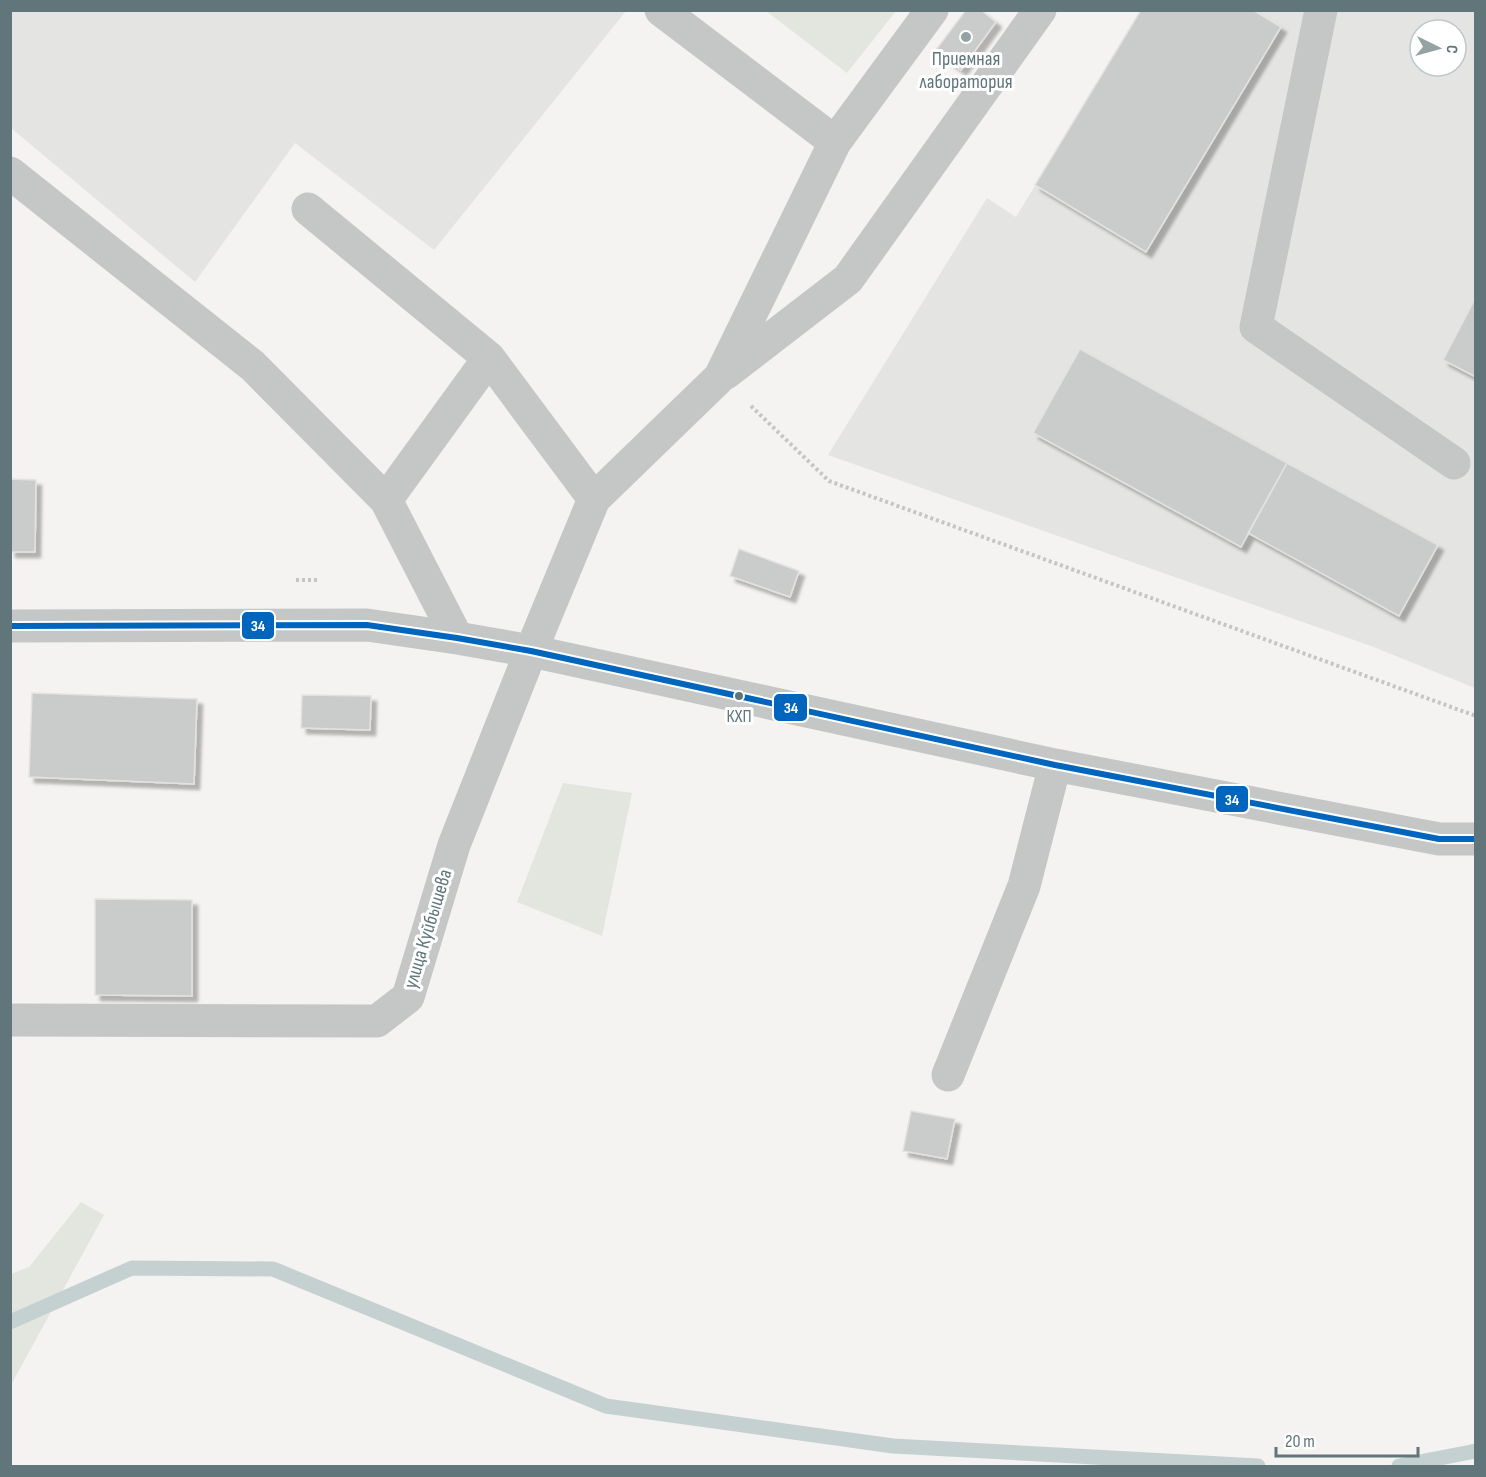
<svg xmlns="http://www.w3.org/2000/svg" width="1486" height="1477" font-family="'Sofia Sans Condensed',sans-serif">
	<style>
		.built { fill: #e4e4e3; fill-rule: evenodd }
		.green { fill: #e3e5df }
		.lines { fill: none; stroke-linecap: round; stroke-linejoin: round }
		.stream { stroke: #c5d1d1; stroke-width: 15 }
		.building { fill: #cacccc; stroke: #e3e2e1; stroke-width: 1.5; filter: url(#shadow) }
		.path { stroke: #c4c5c5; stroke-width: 4; stroke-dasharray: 3 3; stroke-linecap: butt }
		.minor { stroke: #c5c7c7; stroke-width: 33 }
		.bus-1-casing { stroke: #fff; stroke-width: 10 }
		.bus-1 { stroke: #0065bd; stroke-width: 6 }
		.poi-dot { fill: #94a2a4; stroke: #fff; stroke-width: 2 }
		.bus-dot { fill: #60767b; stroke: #fff; stroke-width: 2 }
		.labels { text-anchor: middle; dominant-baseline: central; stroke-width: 6; stroke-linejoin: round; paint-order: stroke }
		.bus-label { font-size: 18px; fill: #60767b; stroke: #fff }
		.poi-label { font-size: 20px; fill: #60767b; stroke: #fff }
		.street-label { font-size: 20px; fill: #60767b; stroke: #fff }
		.line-badge { stroke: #fff; stroke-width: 2 }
		.badge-label { font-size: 16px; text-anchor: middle; font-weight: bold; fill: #fff }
	</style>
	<defs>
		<filter id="shadow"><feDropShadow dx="5.5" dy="5.5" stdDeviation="1.5" flood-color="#0004"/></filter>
	</defs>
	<rect width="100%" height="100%" fill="#f4f3f1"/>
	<path class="built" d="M10 11 11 10 626 11 434 250 295 143 195 282 11 128Z
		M1141 11H1475V688L1371 646 828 455 987 198 1016 217ZM1420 30H1456V66H1420Z"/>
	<path class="green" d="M766 11H896L847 73Z
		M563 783 632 793 602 936 517 902Z
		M81 1202 104 1215 11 1385V1274L29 1267Z"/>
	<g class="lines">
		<path class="stream" d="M10 1322 132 1268 273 1269 606 1406 893 1446 1258 1466
			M1399 1466 1476 1451"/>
	</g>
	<path class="building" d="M966 10H981L996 22 961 70 935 51Z
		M1141 10H1253L1281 27 1146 252 1035 185Z
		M1476 297V377L1443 360Z
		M1080 349 1287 463 1241 547 1033 433Z
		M1287 463 1438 545 1399 616 1248 533Z
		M10 479 36 480 35 552H10Z
		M739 549 799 571 790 597 730 576Z
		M32 693 197 699 194 784 29 777Z
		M302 695 371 696 370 730 301 728Z
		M95 899 192 900V996L95 995Z
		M911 1111 955 1119 947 1159 903 1151Z"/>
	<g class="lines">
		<path class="path" d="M751 406 829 481 1476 716
			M296 580H319"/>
		<path class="minor" d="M661 10 835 142
			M1321 10 1256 327 1454 463
			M10 173 253 366 386 500 457 638
			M308 209 489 358 386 500
			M489 358 594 499
			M726 373 848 279 1040 10
			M10 626 367 625 457 638 531 651 1055 765 1439 839H1476
			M10 1020 377 1021 408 997 454 845 531 651 594 499 720 377 835 142 932 10
			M948 1075 1024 886 1055 765"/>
		<g class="bus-1-casing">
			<path id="bus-1" d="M10 626 367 625 457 638 531 651 1055 765 1439 839H1476"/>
		</g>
		<use href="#bus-1" class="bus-1"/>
	</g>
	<circle class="poi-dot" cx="966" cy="37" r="6"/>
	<circle class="bus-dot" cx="739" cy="696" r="5"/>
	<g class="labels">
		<g class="bus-label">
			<text x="739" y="716">КХП</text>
		</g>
		<g class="poi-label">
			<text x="966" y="59">Приемная<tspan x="966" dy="23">лаборатория</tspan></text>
		</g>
		<g class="street-label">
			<text transform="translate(428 929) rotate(-73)">улица Куйбышева</text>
		</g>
	</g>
	<g class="line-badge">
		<rect x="241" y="611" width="34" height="29" rx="6" fill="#0065bd"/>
		<rect x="773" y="693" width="35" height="29" rx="6" fill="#0065bd"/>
		<rect x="1215" y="785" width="34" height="28" rx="6" fill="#0065bd"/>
	</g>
	<g class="badge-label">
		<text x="258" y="631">34</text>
		<text x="791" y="713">34</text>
		<text x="1232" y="805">34</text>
	</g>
	<rect width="1486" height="1477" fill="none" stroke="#60767b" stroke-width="24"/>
	<g transform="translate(1438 48) rotate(95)"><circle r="28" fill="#ffffff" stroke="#bfc8ca" stroke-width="1.5"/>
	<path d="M0-4.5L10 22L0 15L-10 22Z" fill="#94a2a4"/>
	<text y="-9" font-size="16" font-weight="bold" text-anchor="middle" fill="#60767b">С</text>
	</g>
	<path d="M1276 1447v9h142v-9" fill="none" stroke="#60767b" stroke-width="3"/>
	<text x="1285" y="1447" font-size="18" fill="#60767b" stroke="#ffffff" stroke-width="4.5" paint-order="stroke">20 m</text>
</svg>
